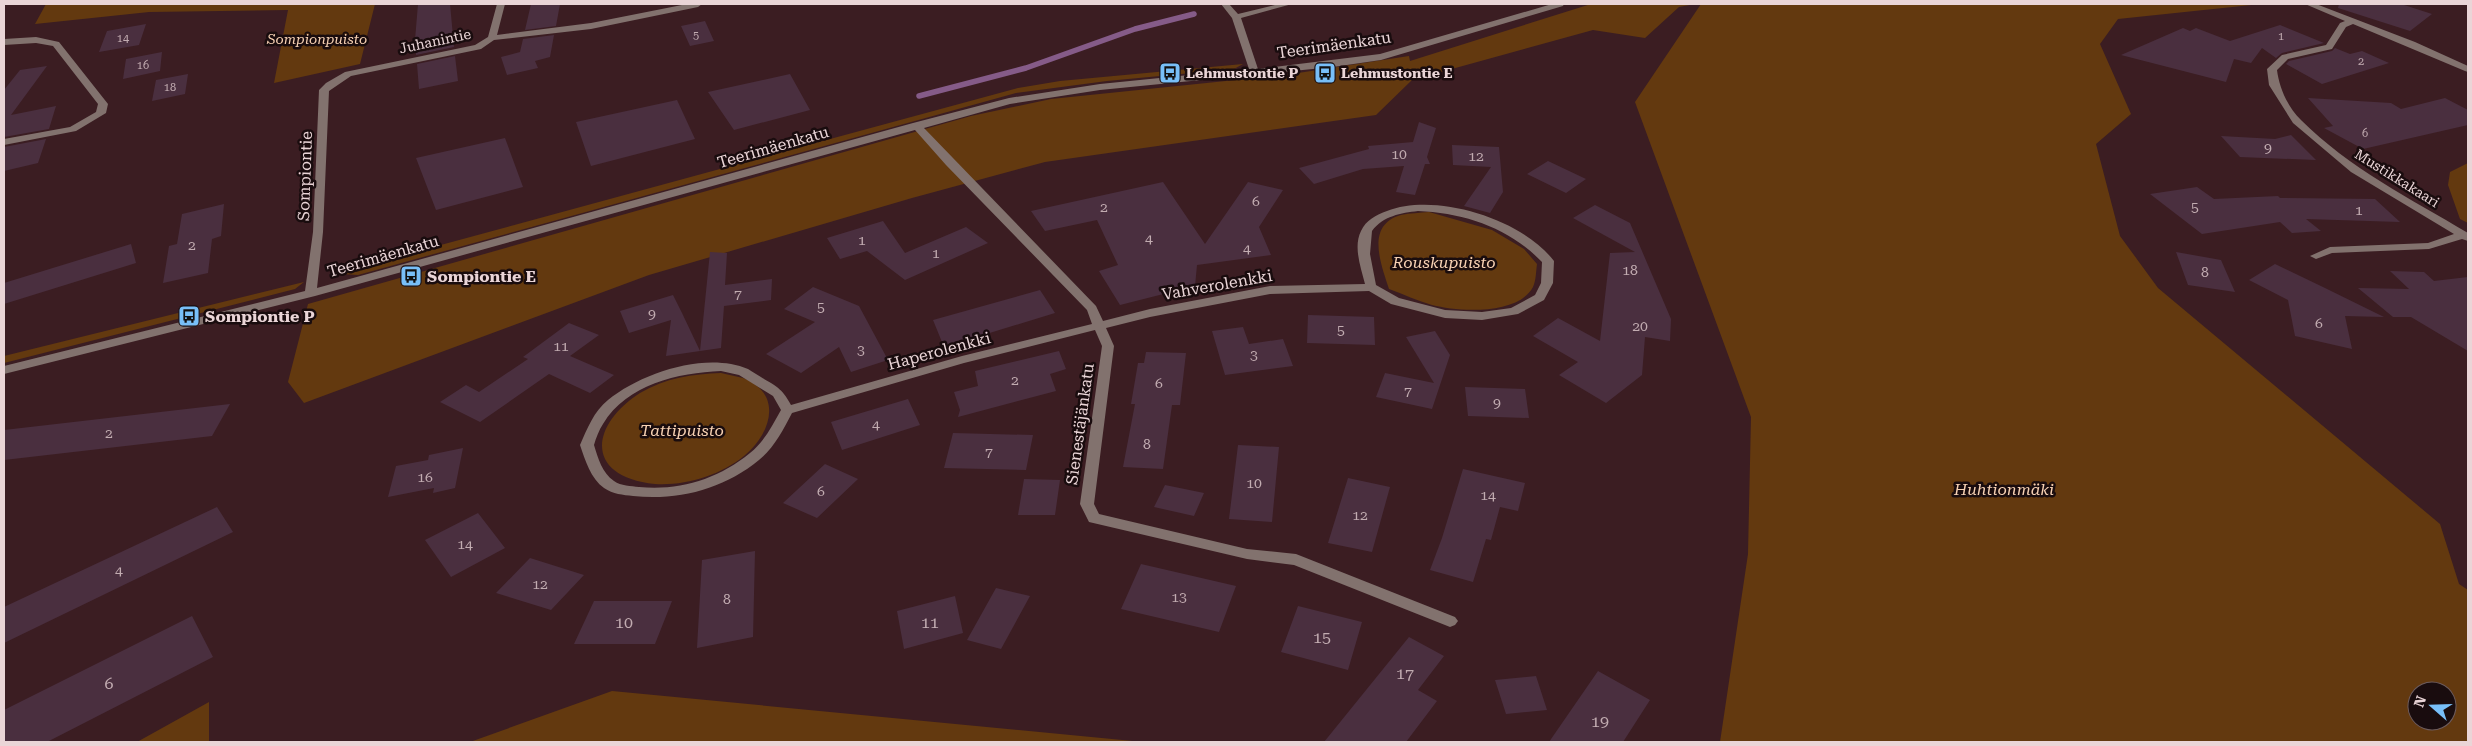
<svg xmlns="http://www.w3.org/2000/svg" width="2472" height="746" font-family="'Roboto Serif',serif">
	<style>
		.green { fill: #63390f; fill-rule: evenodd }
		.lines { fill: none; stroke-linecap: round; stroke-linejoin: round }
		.stream { stroke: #855b88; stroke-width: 5.5 }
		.building { fill: #4a2f3f }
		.minor { fill: #82726e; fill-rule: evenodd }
		.labels { text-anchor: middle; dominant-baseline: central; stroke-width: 5; stroke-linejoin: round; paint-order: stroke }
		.far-number-label { font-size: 11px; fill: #c2acb1 }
		.far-park-label { font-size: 14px; font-style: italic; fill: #f7d1b3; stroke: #190c0e }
		.far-street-label { font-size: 14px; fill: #ead5d7; stroke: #190c0e }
		.far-poi-label { font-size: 14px; font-weight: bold; fill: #ead5d7; stroke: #190c0e; text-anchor: start }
		.number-label { font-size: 14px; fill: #c2acb1 }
		.street-label { font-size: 16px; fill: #ead5d7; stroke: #190c0e }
		.park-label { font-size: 16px; font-style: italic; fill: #f7d1b3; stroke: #190c0e }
		.poi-label { font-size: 16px; font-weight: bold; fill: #ead5d7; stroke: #190c0e; text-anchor: start }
		.near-number-label { font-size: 16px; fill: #c2acb1 }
	</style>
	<rect width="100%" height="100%" fill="#3b1d22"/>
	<path class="green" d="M46 4H375L360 64 274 83 288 10 149 12 35 24Z
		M1591 4H1695L1679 7 1645 38 1593 30 1412 80 1376 115 1045 162 912 198 649 275 304 403 288 382 308 304 971 116 1051 99 1285 75 1409 56 1410 61Z
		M1701 4H2261L2118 19 2100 44 2131 114 2096 144 2120 236 2158 288 2440 524 2459 584 2468 590V742H1720L1748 554 1751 417 1635 102ZM2417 691H2447V721H2417Z
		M1243 64 1234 69 1107 81 1016 93 358 275 342 274 356 268 1018 88 1060 81Z
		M2468 163V223L2460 219 2448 185 2450 172Z
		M1429 212 1492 230 1524 249 1537 264C1536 271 1536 281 1533 287 1518 315 1459 312 1432 305 1418 301 1403 294 1389 289 1381 264 1365 225 1401 215 1410 213 1420 213 1429 212Z
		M304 282 295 289 4 363V356Z
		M721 373C728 375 736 376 743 378 784 394 771 434 744 456 721 475 685 486 655 484 585 477 589 426 640 393 665 378 693 374 721 373Z
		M612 691 1143 742H470Z
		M209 702V742H137Z"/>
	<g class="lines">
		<path class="stream" d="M919 96 1026 68 1135 29 1194 14"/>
	</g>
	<path class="building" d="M418 4H450L454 47 416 55V52H414Z
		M531 4H560L556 26 525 30Z
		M2339 4H2401L2432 14 2410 31 2338 8Z
		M705 21 714 41 690 46 681 26Z
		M146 24 139 45 99 52 107 31Z
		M2280 25 2324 43 2282 53 2276 58 2262 48 2251 63 2234 59 2226 82 2121 55 2183 28 2190 31 2196 28 2230 41Z
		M554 35 550 57 535 61 538 68 507 75 501 57 520 52 523 39Z
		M2335 48 2350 54 2362 51 2389 63 2322 84 2286 64 2289 61 2332 51Z
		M162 52 160 71 123 79 126 59Z
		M455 56 458 81 419 89 417 64Z
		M47 66 11 115 56 106 49 129 4 137V90L20 70Z
		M188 74 185 94 152 101 156 80Z
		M790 74 810 110 734 130 708 92Z
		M2308 98 2391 103 2401 109 2445 98 2468 110V125L2363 149 2324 128 2333 126Z
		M677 100 695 139 591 166 576 122Z
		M1419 122 1436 128 1427 157 1430 164H1425L1415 195 1396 192 1404 166 1363 169 1314 184 1299 168 1369 149 1368 146 1413 142Z
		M2291 135 2316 160 2240 157 2221 136 2275 139Z
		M505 138 523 187 436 210 416 158Z
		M46 139 38 163 4 171V147Z
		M1452 145 1499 147 1503 192 1490 213 1464 206 1491 167 1453 165Z
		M1548 161 1586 179 1566 193 1527 174Z
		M1163 182 1205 244 1248 182 1283 190 1259 227 1271 255 1197 265 1195 286 1120 305 1099 271 1118 265 1097 220 1045 231 1031 211Z
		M2197 187 2214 199 2278 196 2280 198 2375 199 2400 222 2306 219 2321 231 2292 233 2280 222 2202 234 2150 194Z
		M224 204 221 236 212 239 208 273 163 283 169 246 177 244 182 214Z
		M1595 205 1630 223 1671 319 1670 341 1645 337 1642 375 1606 403 1559 375 1578 362 1533 336 1558 318 1600 341 1610 253 1635 252 1573 218Z
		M883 221 905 253 966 227 988 243 905 280 867 251 840 259 827 238Z
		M131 244 136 263 4 304V283Z
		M710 252 727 253 725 285 772 279 771 300 724 306 721 348 700 351Z
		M2176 252 2221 260 2235 292 2188 285Z
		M2275 264 2325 288 2384 317 2345 316 2352 349 2295 336 2288 300 2249 280Z
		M2390 271 2424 272 2434 281 2468 277V351L2411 317H2393L2358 288 2409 289Z
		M813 287 859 306 888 360 851 372 839 347 801 373 766 354 815 322 784 309Z
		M1040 290 1055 313 944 347 933 320Z
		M673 295 682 313 700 351 666 356 671 320 629 333 620 311Z
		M1308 315 1374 317 1375 345 1307 343Z
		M569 323 599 335 570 356 614 375 590 393 549 374 480 422 440 402 466 385 479 392 528 359 523 357Z
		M1243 327 1249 344 1283 339 1293 366 1225 375 1212 331Z
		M1435 331 1450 355 1432 409 1376 397 1385 373 1434 383 1406 337Z
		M1059 351 1066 369 1050 374 1056 391 958 417 960 410 954 392 978 386 975 371Z
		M1146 352 1186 353 1180 405H1172L1163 469 1123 467 1135 404H1131L1138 363H1144Z
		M1465 387 1525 389 1529 418 1468 416Z
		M908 399 920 425 842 450 831 422Z
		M230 404 212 436 4 460V430Z
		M953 433 1033 435 1026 470 944 468Z
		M1238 445 1279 447 1272 522 1229 519Z
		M463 448 455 488 433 493 434 488 388 497 396 466 428 460 429 455Z
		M825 464 858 479 817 518 783 503Z
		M1463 469 1525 483 1518 511 1500 507 1491 540 1486 539 1473 582 1430 570 1442 538Z
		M1348 478 1390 487 1372 552 1328 543Z
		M1024 479 1060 480 1055 515H1018Z
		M1165 485 1204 493 1194 516 1154 507Z
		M217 507 233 532 4 643V607Z
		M478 513 505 548 451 577 425 540Z
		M755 551 753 637 697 648 702 560Z
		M530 558 584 575 551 610 496 593Z
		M1141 564 1236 586 1219 632 1121 609Z
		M996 588 1030 596 1001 649 967 640Z
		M955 596 963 633 904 649 897 611Z
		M594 601H672L655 644H574Z
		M1298 606 1362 622 1348 670 1281 652Z
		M192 616 213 657 47 742H4V710Z
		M1409 637 1444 656 1418 690 1437 701 1406 742H1324Z
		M1598 671 1650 700 1623 742H1549Z
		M1536 676 1547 710 1506 714 1495 680Z"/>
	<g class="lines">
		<path class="minor" d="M497 4H505L497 35 591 23 687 4H702L698 7 591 29 494 40 481 49 351 76 329 91 323 232 317 288 913 123 1009 98 1100 84 1249 69 1232 18 1221 4H1229L1238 14 1279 4H1292L1241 18 1258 69 1380 54 1552 4H1564L1563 6 1381 60 1333 67 1100 90 1010 104 924 128 1096 306 1103 321 1150 309 1270 286 1365 284C1361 268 1353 247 1361 231 1366 220 1376 215 1387 211 1436 192 1522 219 1554 261L1553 283 1544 300 1518 314 1482 320 1445 318 1391 304 1369 291 1270 294 1150 317 1106 328 1114 346 1094 504 1099 514 1247 549 1296 554 1455 617 1458 621 1455 625 1450 627 1445 625 1294 565 1247 559 1089 522 1080 504 1102 346 1095 330 964 363 792 413C783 430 774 448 759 460 724 489 678 501 633 496 623 495 613 494 604 488 591 479 585 460 580 445 587 429 594 411 608 400 641 373 706 351 748 369 753 372 759 376 764 379 778 387 783 390 791 405L962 356 1092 324 1087 310 946 165 915 130 315 296 4 374V366L305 291 313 232 319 90 326 83 345 72 475 45 488 37ZM1418 211C1465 213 1509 228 1542 262L1541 283 1535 295 1511 308 1482 312 1445 310 1399 298 1376 285 1370 254 1372 231C1383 216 1401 213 1418 211ZM721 371 739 375 773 396 781 410C772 426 764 442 750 453 718 479 680 491 639 487 631 486 621 486 614 481 602 473 598 458 594 445 596 438 599 430 603 424 627 384 678 373 721 371Z
			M2305 4H2316L2415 42 2468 66V72L2465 71 2353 24 2346 27 2332 49 2288 59 2277 70C2279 87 2288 108 2301 120 2349 168 2411 199 2468 233V241L2462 239 2429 249 2332 253 2316 259 2310 256 2330 247 2428 243 2454 234 2351 172 2293 123 2269 85 2267 69 2282 55 2326 45 2340 23 2345 21Z
			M36 37 59 42 108 104 106 113 76 131 4 145V139L70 127 96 112 98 104 53 46 36 43 4 45V39Z"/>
	</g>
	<defs>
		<g id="bus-square" transform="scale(1.125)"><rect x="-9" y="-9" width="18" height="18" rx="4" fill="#78bff8" stroke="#190c0e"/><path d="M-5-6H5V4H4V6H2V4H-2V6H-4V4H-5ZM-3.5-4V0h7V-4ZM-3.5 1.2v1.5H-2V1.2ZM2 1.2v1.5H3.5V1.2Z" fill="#111"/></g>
	</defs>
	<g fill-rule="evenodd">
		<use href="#bus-square" x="1170" y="73"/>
		<use href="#bus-square" x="1325" y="73"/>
		<use href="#bus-square" x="411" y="276"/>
		<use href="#bus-square" x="189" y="316"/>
	</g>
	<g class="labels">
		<g class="far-number-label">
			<text x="696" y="35">5</text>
			<text x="2281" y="36">1</text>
			<text x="123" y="38">14</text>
			<text x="2361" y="61">2</text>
			<text x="143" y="65">16</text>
			<text x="170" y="87">18</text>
			<text x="2365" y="133">6</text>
		</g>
		<g class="far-park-label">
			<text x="317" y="39">Sompionpuisto</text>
		</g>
		<g class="far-street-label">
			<text transform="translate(435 41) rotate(-12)">Juhanintie</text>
			<text transform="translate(2397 178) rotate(32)">Mustikkakaari</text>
		</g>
		<g class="far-poi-label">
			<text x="1186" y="73">Lehmustontie P</text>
			<text x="1341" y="73">Lehmustontie E</text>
		</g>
		<g class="number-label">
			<text x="2268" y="148">9</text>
			<text x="1399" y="154">10</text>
			<text x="1476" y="156">12</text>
			<text x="1256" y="201">6</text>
			<text x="1104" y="207">2</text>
			<text x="2195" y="207">5</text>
			<text x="2359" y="210">1</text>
			<text x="1149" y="238">4</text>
			<text x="862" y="240">1</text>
			<text x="192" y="245">2</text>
			<text x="1247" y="248">4</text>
			<text x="936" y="253">1</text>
			<text x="1630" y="270">18</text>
			<text x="2205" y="272">8</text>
			<text x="738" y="294">7</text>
			<text x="821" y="307">5</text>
			<text x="652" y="314">9</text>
			<text x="2319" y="323">6</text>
			<text x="1640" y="326">20</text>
			<text x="1341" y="330">5</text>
			<text x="561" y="346">11</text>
			<text x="861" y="350">3</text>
			<text x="1254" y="355">3</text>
			<text x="1015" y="380">2</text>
			<text x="1159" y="383">6</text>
			<text x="1408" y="391">7</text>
			<text x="1497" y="403">9</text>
			<text x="876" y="424">4</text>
			<text x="109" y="433">2</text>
			<text x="1147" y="444">8</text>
			<text x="989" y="452">7</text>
			<text x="425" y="477">16</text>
			<text x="1254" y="483">10</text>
			<text x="821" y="491">6</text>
			<text x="1488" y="495">14</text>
			<text x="1360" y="515">12</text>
			<text x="465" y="544">14</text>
			<text x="119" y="570">4</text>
			<text x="540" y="584">12</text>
			<text x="1179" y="597">13</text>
			<text x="727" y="599">8</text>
		</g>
		<g class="street-label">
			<text transform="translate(1334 45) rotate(-8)">Teerimäenkatu</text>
			<text transform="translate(773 147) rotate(-16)">Teerimäenkatu</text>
			<text transform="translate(305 176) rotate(-88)">Sompiontie</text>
			<text transform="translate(383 256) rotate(-16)">Teerimäenkatu</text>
			<text transform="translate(1217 285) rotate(-10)">Vahverolenkki</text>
			<text transform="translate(939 351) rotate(-15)">Haperolenkki</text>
			<text transform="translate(1080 424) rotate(-82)">Sienestäjänkatu</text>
		</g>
		<g class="park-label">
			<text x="1444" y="262">Rouskupuisto</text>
			<text x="682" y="430">Tattipuisto</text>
			<text x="2004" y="489">Huhtionmäki</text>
		</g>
		<g class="poi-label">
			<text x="427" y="276">Sompiontie E</text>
			<text x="205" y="316">Sompiontie P</text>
		</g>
		<g class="near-number-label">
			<text x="624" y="622">10</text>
			<text x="930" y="622">11</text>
			<text x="1322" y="637">15</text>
			<text x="1405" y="673">17</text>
			<text x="109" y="683">6</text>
			<text x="1600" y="721">19</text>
		</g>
	</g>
	<rect width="2472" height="746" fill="none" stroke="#ead5d7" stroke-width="10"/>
	<g transform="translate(2432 706) rotate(290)"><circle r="24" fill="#190c0e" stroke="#6d5c5e"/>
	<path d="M0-4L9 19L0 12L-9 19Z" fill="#78bff8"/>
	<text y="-8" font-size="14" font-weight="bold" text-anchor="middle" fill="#ead5d7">N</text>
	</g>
</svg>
